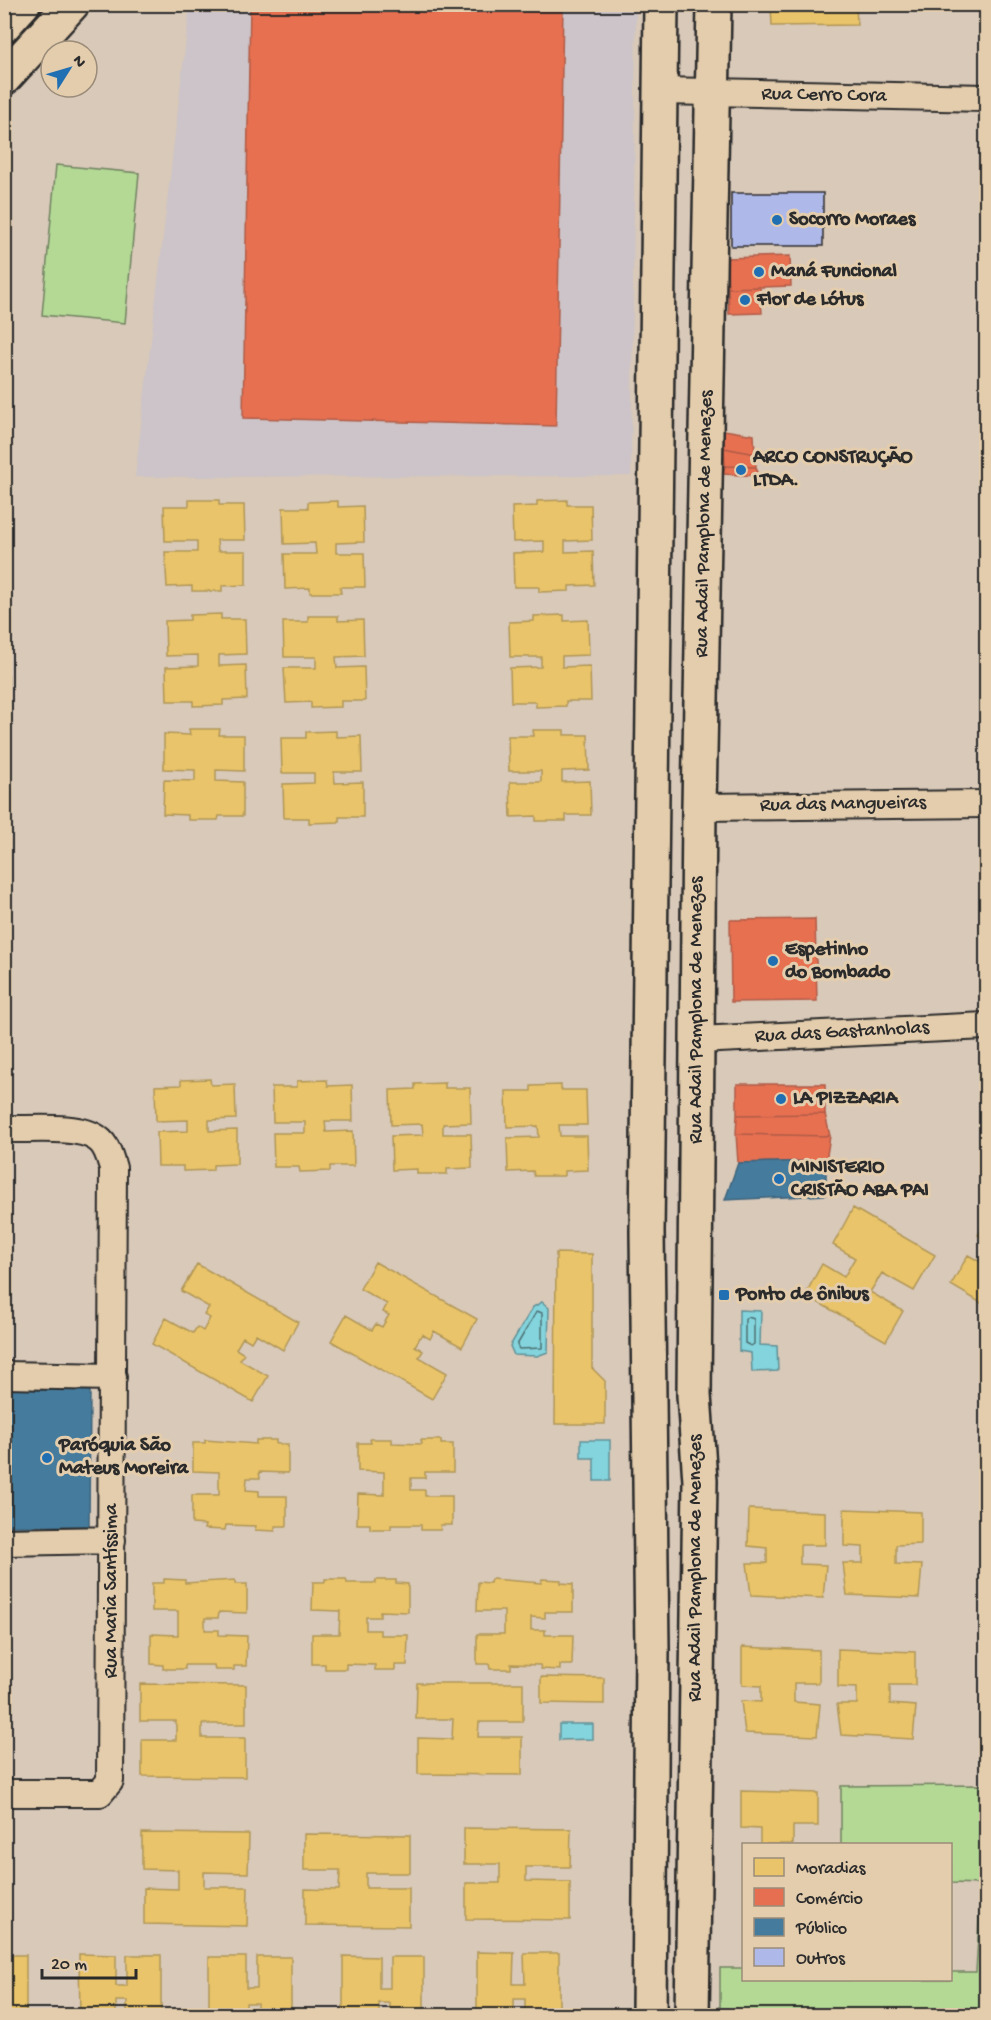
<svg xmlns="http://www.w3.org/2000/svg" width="991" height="2020" font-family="'Gochi Hand',sans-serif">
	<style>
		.built { fill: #ccc4c8 }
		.green { fill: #b4d995; stroke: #708260; stroke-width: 1.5 }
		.water { fill: #83d4dd; stroke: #609096; stroke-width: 1.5 }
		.homes { fill: #e9c46a; stroke: #b09657; stroke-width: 1.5 }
		.shops { fill: #e76f51; stroke: #af5b46; stroke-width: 1.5 }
		.public { fill: #457b9d; stroke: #3d637b; stroke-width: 1.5 }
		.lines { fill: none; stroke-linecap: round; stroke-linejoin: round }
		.shore { stroke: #4e6f72; stroke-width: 1.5 }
		.building { fill: #aeb9ea; stroke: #2b2b2b; stroke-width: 1.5 }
		.minor-casing { stroke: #2b2b2b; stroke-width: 30 }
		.secondary-casing { stroke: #2b2b2b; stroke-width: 38 }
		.primary-casing { stroke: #2b2b2b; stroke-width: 38 }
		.minor { stroke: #e4cdad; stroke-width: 26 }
		.secondary { stroke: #e4cdad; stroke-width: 33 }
		.primary { stroke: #e4cdad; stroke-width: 33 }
		.poi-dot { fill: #1f6fb2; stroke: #e4cdad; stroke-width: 2 }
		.labels { text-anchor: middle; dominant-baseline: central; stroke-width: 6; stroke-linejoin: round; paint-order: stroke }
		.street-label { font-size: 20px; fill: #2b2b2b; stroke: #e4cdad }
		.poi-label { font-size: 20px; font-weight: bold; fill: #2b2b2b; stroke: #e4cdad; text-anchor: start }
	</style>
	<rect width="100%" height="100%" fill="#d9c9b9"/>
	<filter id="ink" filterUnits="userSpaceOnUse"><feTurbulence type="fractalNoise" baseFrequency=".0167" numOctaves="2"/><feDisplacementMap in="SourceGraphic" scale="12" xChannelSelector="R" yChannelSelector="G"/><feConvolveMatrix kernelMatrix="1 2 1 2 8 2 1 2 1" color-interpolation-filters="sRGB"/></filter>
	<g filter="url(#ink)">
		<path class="built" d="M190 5H636L631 476 135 477Z"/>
		<path class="green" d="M56 165 139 173 125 323 42 315Z
			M986 1785V2015H720V1968H743L744 1980H950L951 1972H976L981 1884 951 1883 950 1844H841V1786Z"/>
		<path class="water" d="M542 1302 549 1308 548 1352 537 1356 514 1355 510 1346 533 1307Z
			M739 1310 761 1311 760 1345 777 1346 778 1371 752 1372 751 1353 739 1351Z
			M581 1440H610V1481H594V1458H581Z
			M559 1724H593V1739L559 1740Z"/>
		<path class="homes" d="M771 4H856L857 25 772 26Z
			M189 500H219V505H244L245 540H217L218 551H246V585L222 586V591H192V586L167 587 165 552H197V541H165L164 506H189Z
			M567 500V505H591L592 540 565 541V552L593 551 594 585 569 586V591L539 592V587H514L513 553 544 552V541L513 542 512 507 537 506V501Z
			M338 501V507L363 506 364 542 336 543V553H364L365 587H340L341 593H310V588L285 589 284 554H316L315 543 284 544 283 508H308V502Z
			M221 614V619H245L246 654 219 655V666L246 665 247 699 223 700V705L193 706V701H167L166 667 198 666V655L166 656 165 621 190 620V615Z
			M564 615V621L588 620 589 655 562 656V667L590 666 591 701H566V706L536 707V702H511L510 668 541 667V657H510L509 622 534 621V616Z
			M308 616H338V621L363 620 364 656 336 657 337 668 364 667 365 701H341V707L311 708V702L286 703 284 668H316V657H284L283 622H308Z
			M4 676H8L9 712H4Z
			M9 722 10 757H4V723Z
			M189 729H220L219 735H244V771L216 770V781L243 782V816H219L218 820H188V815L163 814 164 780 195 781V770L164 769V734L190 735Z
			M533 730H564V735H588L589 770 562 771V782L590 781 591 815H566V821H536V816L511 817 510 782H541V771H509L508 736H534Z
			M336 731V737L361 736 362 772H334L335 783 363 782V817H339V822L309 823V818H284L283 784 314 783V773H282L281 738H306V732Z
			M4 793H8L9 829H4Z
			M4 840H9L10 874H4Z
			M210 1079 211 1085 235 1084 236 1119 209 1120V1131L237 1130V1164L213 1165V1170L183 1171V1166H158L157 1132 188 1131V1120L156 1121 155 1086 181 1085V1080Z
			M327 1080 328 1086 352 1085 353 1121H325L326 1132 353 1131 354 1166H330V1171L300 1172 299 1167H274L273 1133H305V1122H273L272 1087H297V1081Z
			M445 1083V1088H470L471 1123 443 1124V1134H471L472 1168 447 1169V1174H417V1169L392 1170 391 1136 423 1135 422 1124 391 1125 390 1090 415 1089V1084Z
			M561 1085V1090H586L587 1125H559L560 1136H587L588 1170 564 1171V1176H534L533 1171 508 1172 507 1138 539 1137 538 1126 507 1127 506 1091H531V1086Z
			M853 1208 935 1255 914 1291 882 1273 870 1292 903 1311 886 1341 805 1295 822 1264 844 1277 855 1258 833 1245Z
			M986 1221V1240L978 1235Z
			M556 1253 592 1254V1368L605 1381V1424H555Z
			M968 1255 986 1265V1306L951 1285Z
			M375 1262 477 1319 462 1347 434 1331 430 1339 422 1334 415 1346 423 1351 419 1357 447 1373 432 1399 331 1341 346 1315 372 1330 376 1324 382 1327 389 1315 383 1312 387 1304 360 1289Z
			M197 1264 298 1322 283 1350 256 1334 251 1342 243 1337 236 1349 244 1354 240 1360 268 1376 253 1402 152 1344 166 1318 193 1333 197 1327 203 1331 210 1318 204 1315 209 1307 181 1291Z
			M370 1439H392V1443L422 1444 421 1440H441V1444H453V1472H425V1478H411V1490H425V1496H452V1525H440L441 1530H421V1525H391V1529H370V1524H357L358 1494 384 1495V1472L358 1471V1443H371Z
			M205 1440 256 1444V1440H276V1444H288V1473L259 1472 260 1478H247L246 1490 259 1491V1496H287V1526H275V1531L255 1530 256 1526 226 1525 225 1530 204 1529 205 1525 192 1524V1495H219V1472L193 1471V1443H205Z
			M749 1509 825 1512V1545H800V1564L826 1565 823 1598 751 1595 747 1563H767V1548L748 1546Z
			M844 1509 921 1512V1544L896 1545V1564L922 1565 919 1598 847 1595 843 1563H863V1547L844 1546Z
			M164 1579 185 1580V1583L235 1580V1584H247V1613L219 1612 218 1618H205V1630H219V1635L247 1636 246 1666H234V1670H215L214 1665H185V1669H163V1665L151 1664V1634L178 1635V1611H152V1583H164Z
			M325 1579H346L347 1583H376V1580H396V1583L408 1584V1612L380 1611V1617H366V1630H380V1635H408L407 1665H395V1670H375V1665L346 1664V1669H325V1664H312V1634H339L340 1611 312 1610 313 1582H325Z
			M491 1579 541 1583 542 1579 561 1580V1583L573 1584V1612H545V1618L531 1617V1630H545V1635H573L572 1665H560V1670L541 1669 540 1665 511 1664V1669H490L489 1664H477V1634H504V1611H477L478 1582 490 1583Z
			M742 1647 819 1650V1683H794V1702L820 1704 817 1736 745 1733 741 1701 761 1702V1686L742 1685Z
			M838 1649 915 1652V1685H890V1704L916 1706 913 1739 841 1735 837 1704H857V1688L838 1687Z
			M541 1677 604 1678V1704L541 1703Z
			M417 1683H523V1722H479L478 1737H522V1775L418 1774V1738L452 1739 453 1719H416Z
			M140 1684 246 1685V1724H202V1738H245V1777L142 1776V1740H176V1721H140Z
			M741 1791 818 1793V1826H793V1844H760V1829L741 1828Z
			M464 1828 571 1829 570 1867H526V1881L570 1882V1920L466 1919V1883H500V1864H464Z
			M142 1833 249 1834 248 1873 204 1872V1887H248L247 1926 144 1924V1888L178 1889V1870L142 1869Z
			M304 1834 410 1835V1873H366V1888H409V1926L305 1925V1889L339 1890 340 1870H304Z
			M477 1952 514 1953 513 1984H525L524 1953H559V2016H525V1999H514V2016H477Z
			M79 1954 116 1955V1986H127V1955H161V2016H127V2001H116V2016H80Z
			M4 1955H26V2016H4Z
			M343 1956 379 1957V1988H390V1957H424V2016H390V2003H379V2016H343Z
			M209 1957H246V1988H257V1957H291V2016H257V2003H246V2016H209Z"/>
		<path class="shops" d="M250 4H563L556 426 243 418Z
			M790 256 791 286 728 288 727 258Z
			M760 287 762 313 729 314 728 288Z
			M724 430 754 435 755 454 724 448Z
			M724 448 755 454 756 467 725 466Z
			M725 466 756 467 759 476 723 474Z
			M815 919 817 1001 731 1002 730 920Z
			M737 1084H825V1114L737 1115Z
			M825 1114 830 1136 736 1134 737 1115Z
			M736 1134 830 1136 826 1161 738 1163Z"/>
		<path class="public" d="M826 1161V1195L725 1200 738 1163Z
			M4 1389 90 1390 89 1526H4Z"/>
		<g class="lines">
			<path class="shore" d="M537 1311 542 1313V1348L519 1349 517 1345Z
				M748 1317 754 1319V1344L751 1346 745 1343V1319Z"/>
		</g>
		<path class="building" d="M731 193H823V246H731Z"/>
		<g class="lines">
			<g class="minor-casing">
				<path id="minor" d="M661 91 986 98
					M699 807 986 804
					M698 1040 986 1026
					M4 1129C28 1130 80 1124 98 1139 107 1145 110 1158 113 1168L110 1781 100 1793H4
					M4 1375 113 1377
					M4 1542 112 1540"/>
			</g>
			<g class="secondary-casing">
				<path id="secondary" d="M649 2016 652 1649 647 1232 661 4
					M692 2016 700 1481 694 1395 699 807 714 4"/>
			</g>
			<g class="primary-casing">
				<path id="primary" d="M4 25 23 4
					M4 78 72 4"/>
			</g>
			<use href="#minor" class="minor"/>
			<use href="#secondary" class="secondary"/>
			<use href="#primary" class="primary"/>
		</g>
	</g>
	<g class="poi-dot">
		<circle cx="777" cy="220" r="6"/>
		<circle cx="759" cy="272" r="6"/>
		<circle cx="745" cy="300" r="6"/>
		<circle cx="741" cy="470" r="6"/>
		<circle cx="773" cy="961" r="6"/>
		<circle cx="781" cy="1099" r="6"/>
		<circle cx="779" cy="1179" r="6"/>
		<rect x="718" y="1289" width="12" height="12" rx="3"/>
		<circle cx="47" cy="1458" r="6"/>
	</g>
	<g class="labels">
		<g class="street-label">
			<text transform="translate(824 96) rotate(1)">Rua Cerro Cora</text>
			<text transform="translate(705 524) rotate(-89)">Rua Adail Pamplona de Menezes</text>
			<text transform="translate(843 805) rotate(-1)">Rua das Mangueiras</text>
			<text transform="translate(697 1010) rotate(-90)">Rua Adail Pamplona de Menezes</text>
			<text transform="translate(842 1033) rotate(-3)">Rua das Gastanholas</text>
			<text transform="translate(696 1568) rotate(-90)">Rua Adail Pamplona de Menezes</text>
			<text transform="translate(112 1591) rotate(-90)">Rua Maria Santíssima</text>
		</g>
		<g class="poi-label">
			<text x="789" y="220">Socorro Moraes</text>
			<text x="771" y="272">Maná Funcional</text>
			<text x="757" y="300">Flor de Lótus</text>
			<text x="753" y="458">ARCO CONSTRUÇÃO<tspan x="753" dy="23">LTDA.</tspan></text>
			<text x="785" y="950">Espetinho<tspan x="785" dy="23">do Bombado</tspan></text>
			<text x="793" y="1099">LA PIZZARIA</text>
			<text x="791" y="1168">MINISTERIO<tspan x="791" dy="23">CRISTÃO ABA PAI</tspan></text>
			<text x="736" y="1295">Ponto de ônibus</text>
			<text x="59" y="1446">Paróquia São<tspan x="59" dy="23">Mateus Moreira</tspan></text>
		</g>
	</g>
	<rect width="991" height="2020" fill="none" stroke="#e4cdad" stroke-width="24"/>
	<rect x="12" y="12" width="967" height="1996" fill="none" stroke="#2b2b2b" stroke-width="2" filter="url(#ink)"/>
	<rect x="742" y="1843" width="210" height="138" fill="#e4cdad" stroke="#9a8c79" stroke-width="1.5"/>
	<rect x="754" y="1858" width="30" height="18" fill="#e9c46a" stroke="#9a8c79" stroke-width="1.5"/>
	<text x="796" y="1873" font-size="18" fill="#2b2b2b">Moradias</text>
	<rect x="754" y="1888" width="30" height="18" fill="#e76f51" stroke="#9a8c79" stroke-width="1.5"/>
	<text x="796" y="1903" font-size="18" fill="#2b2b2b">Comércio</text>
	<rect x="754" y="1918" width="30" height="18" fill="#457b9d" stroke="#9a8c79" stroke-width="1.5"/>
	<text x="796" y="1933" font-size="18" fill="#2b2b2b">Público</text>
	<rect x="754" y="1948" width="30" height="18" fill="#aeb9ea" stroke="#9a8c79" stroke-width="1.5"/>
	<text x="796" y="1963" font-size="18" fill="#2b2b2b">Outros</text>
	<g transform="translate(69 69) rotate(53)"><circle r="28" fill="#e4cdad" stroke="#9a8c79" stroke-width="1.5"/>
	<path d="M0-4.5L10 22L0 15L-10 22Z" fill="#1f6fb2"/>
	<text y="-9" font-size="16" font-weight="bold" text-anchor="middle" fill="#2b2b2b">N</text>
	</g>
	<path d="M42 1969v9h94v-9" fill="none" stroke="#2b2b2b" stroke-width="3"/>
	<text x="51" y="1969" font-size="18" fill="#2b2b2b" stroke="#e4cdad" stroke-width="4.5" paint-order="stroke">20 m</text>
</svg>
